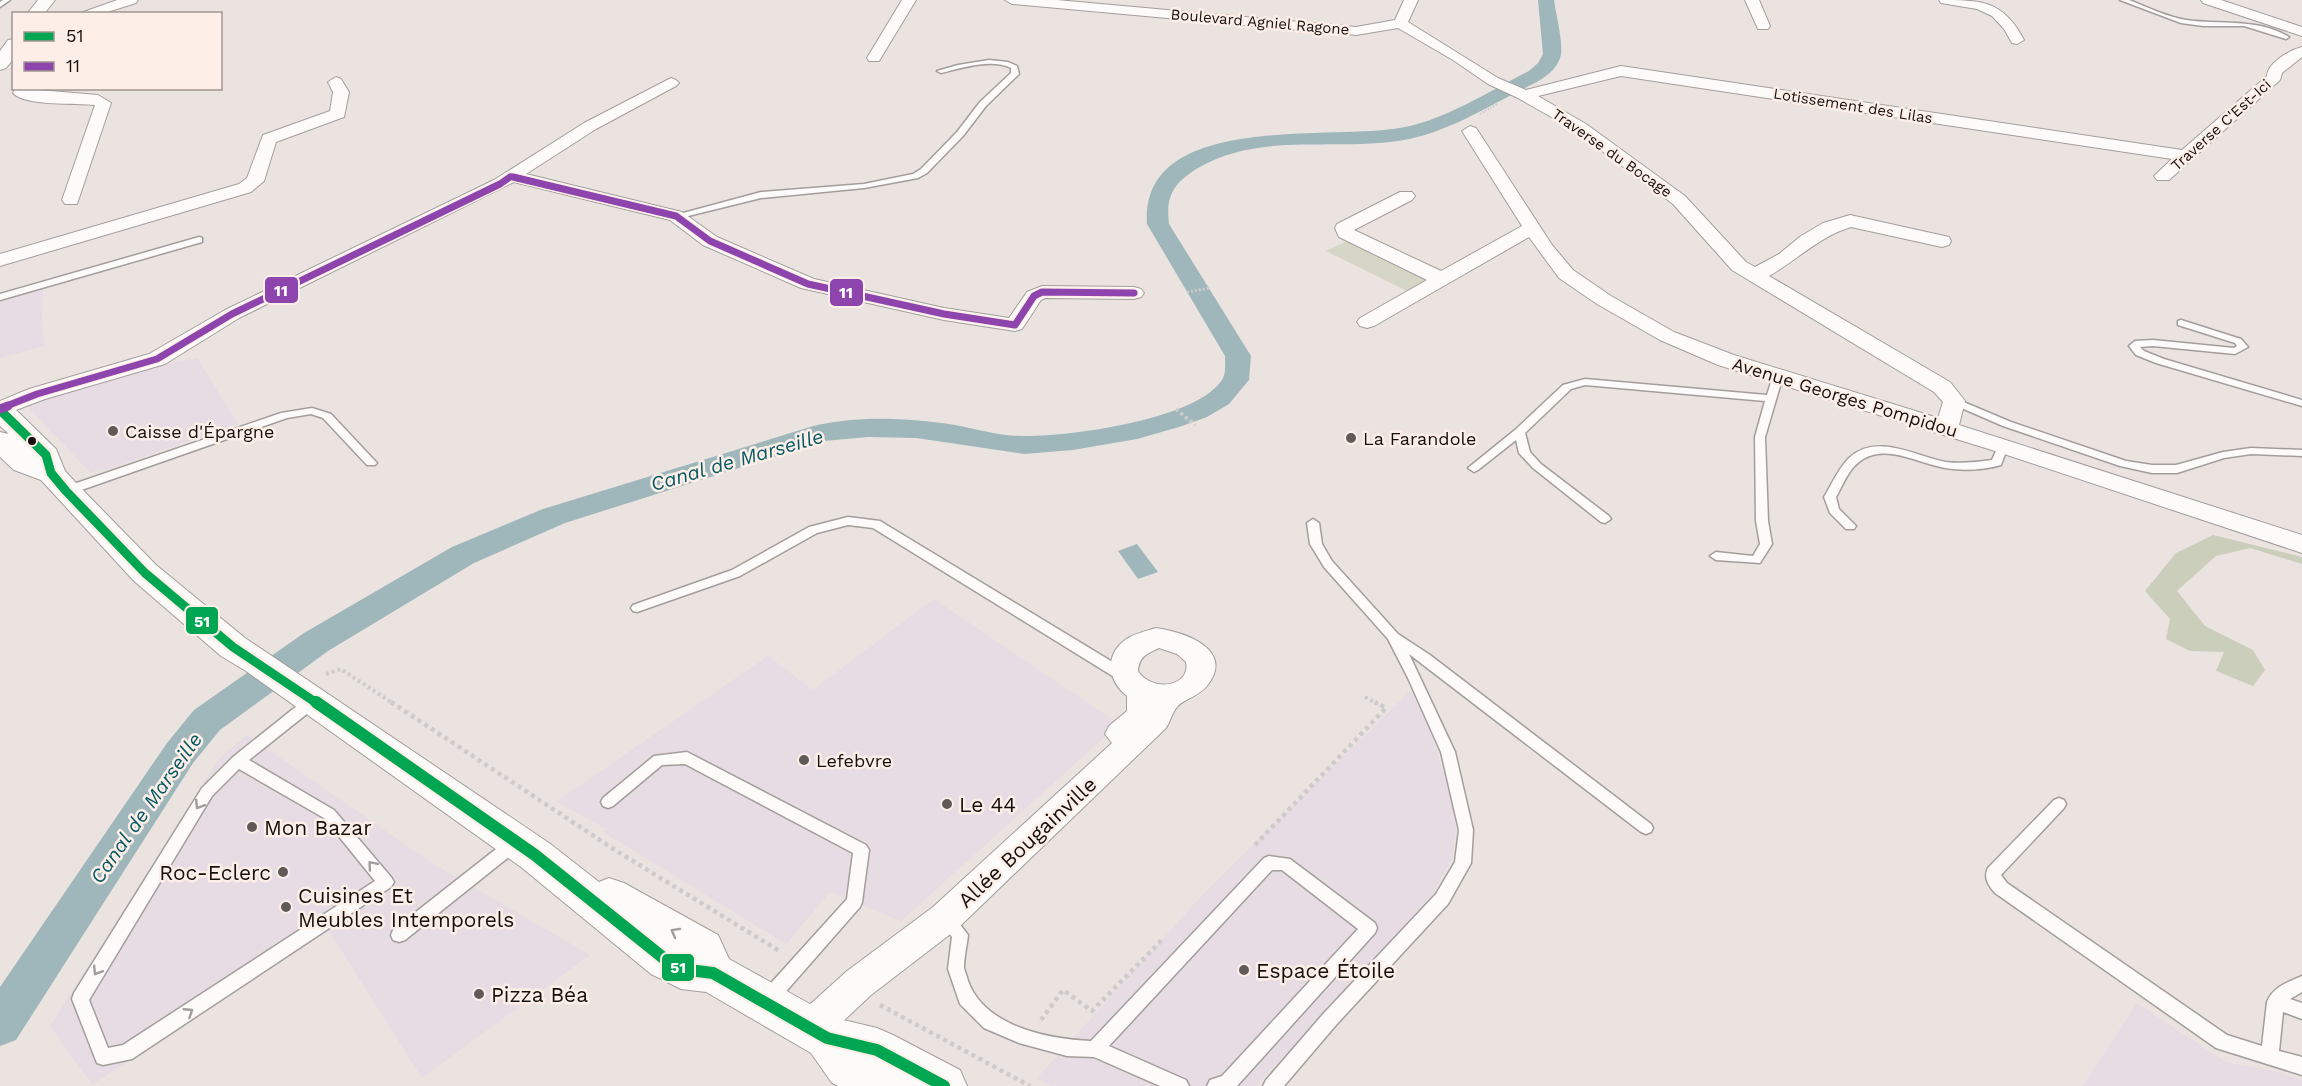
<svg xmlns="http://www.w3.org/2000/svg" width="2302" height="1086" font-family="'Work Sans',sans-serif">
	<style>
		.commercial { fill: #e7dbe4 }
		.green { fill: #d6d6c7 }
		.forest { fill: #cccebc }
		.water { fill: #9fb7bb }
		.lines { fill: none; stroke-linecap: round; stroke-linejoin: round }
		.canal { fill: #9fb7bb; fill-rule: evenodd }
		.service-casing { stroke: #a49e9b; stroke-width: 3 }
		.minor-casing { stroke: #a49e9b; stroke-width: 2 }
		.tertiary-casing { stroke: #a49e9b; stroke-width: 2 }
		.path-far3 { stroke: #cdcbcb; stroke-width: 2; stroke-dasharray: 1.5 1.5; stroke-linecap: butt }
		.path-far2 { stroke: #cdcbcb; stroke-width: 3; stroke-dasharray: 2 2; stroke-linecap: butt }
		.path-far1 { stroke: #cdcbcb; stroke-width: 4; stroke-dasharray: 3 3; stroke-linecap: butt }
		.path { stroke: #cdcbcb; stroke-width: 4.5; stroke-dasharray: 4 4; stroke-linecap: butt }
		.service { fill: #fcfbfa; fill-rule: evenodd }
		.minor { fill: #fcfbfa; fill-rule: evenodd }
		.tertiary { fill: #fcfbfa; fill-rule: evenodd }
		.bus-1-far1-casing { stroke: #fdefe8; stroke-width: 14 }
		.bus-1-casing { stroke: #fdefe8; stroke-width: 16 }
		.bus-2-far2-casing { stroke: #fdefe8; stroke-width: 8 }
		.bus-2-far1-casing { stroke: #fdefe8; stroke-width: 10 }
		.bus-2-casing { stroke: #fdefe8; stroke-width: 14 }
		.bus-1-far1 { stroke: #00a651; stroke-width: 9 }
		.bus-1 { stroke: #00a651; stroke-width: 12 }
		.bus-2-far2 { stroke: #8e44ad; stroke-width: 5 }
		.bus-2-far1 { stroke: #8e44ad; stroke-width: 7 }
		.bus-2 { stroke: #8e44ad; stroke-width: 9 }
		.oneway { stroke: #a09d9c }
		.poi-dot { fill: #605a58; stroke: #fdefe8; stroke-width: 2 }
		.bus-dot { fill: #15100e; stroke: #fdefe8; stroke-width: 2 }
		.labels { text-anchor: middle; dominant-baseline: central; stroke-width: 5; stroke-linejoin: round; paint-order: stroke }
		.far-street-label { font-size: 15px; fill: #15100e; stroke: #fdefe8 }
		.street-label { font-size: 18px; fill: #15100e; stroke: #fdefe8 }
		.poi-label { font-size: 18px; fill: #15100e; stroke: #fdefe8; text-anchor: start }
		.water-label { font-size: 20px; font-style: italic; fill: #045864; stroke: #fdefe8 }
		.near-poi-label { font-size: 21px; fill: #15100e; stroke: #fdefe8; text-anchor: start }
		.near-street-label { font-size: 21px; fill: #15100e; stroke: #fdefe8 }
		.line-badge { stroke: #fdefe8; stroke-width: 2 }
		.badge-label { font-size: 16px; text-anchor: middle; font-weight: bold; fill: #fff }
	</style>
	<rect width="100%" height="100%" fill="#ebe3e0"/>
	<path class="commercial" d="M43 287 42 317 44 346 0 358V300Z
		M197 358 238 424 105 470 101 469 91 473 25 404 148 367Z
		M934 599 1119 724 901 921 830 892 786 944 603 832 607 829 556 802 768 656 813 690Z
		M1411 690 1431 733 1451 797 1456 830 1452 859 1432 895 1256 1086H1052L1037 1078 1207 890Z
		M247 735 432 863 590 955 422 1078 329 931 92 1085 50 1026 219 759Z
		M2137 1003 2225 1062 2278 1072 2302 1080V1086H2083Z"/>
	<path class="green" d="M1349 240 1432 280 1409 292 1326 251Z"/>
	<path class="forest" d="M2213 535 2302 557V564L2250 548 2216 556 2177 591 2205 626 2253 650 2265 670 2253 686 2216 671 2224 652 2190 651 2166 639 2170 619 2145 591 2176 553Z"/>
	<path class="water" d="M1137 544 1158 572 1138 579 1118 551Z"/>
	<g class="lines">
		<path class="canal" d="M1538 0H1554C1556 14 1563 42 1561 54 1557 76 1530 85 1513 94 1479 112 1443 133 1404 140 1336 152 1261 131 1198 168 1188 174 1177 182 1172 193 1167 203 1168 213 1169 224L1251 356 1249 380 1229 404 1207 417 1179 427 1137 439 1073 450 1024 454 916 438 868 437 824 441 565 523 474 563 328 651 220 730 193 763 16 1040 0 1046V987L167 743 194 710 304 633 452 547 543 509 810 427C856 415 908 418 955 425 977 429 999 436 1022 436 1066 437 1200 420 1223 378 1226 372 1225 363 1225 356L1147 224C1140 109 1336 142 1405 127 1449 118 1489 91 1529 71L1538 63 1543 54Z"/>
		<g class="service-casing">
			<path id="service" d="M3 0H10L0 7V2Z
				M2120 0H2129C2147 7 2167 17 2186 20 2221 25 2258 18 2289 37L2286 39 2244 26H2203L2181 23Z
				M989 60 1008 62 1017 66 1019 74 986 106 963 136 927 173 918 178 864 188 761 198 676 219 672 216 761 192 864 184 913 174 921 169 957 132 980 102 1011 73V68C991 58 962 68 941 73L937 71 958 65Z
				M199 237 202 238V242L0 300V294Z
				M2181 320 2241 339 2248 347 2235 354 2153 346 2140 347 2144 351 2164 359 2302 400V406L2156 363 2136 355 2129 346 2135 341 2153 340 2234 348 2237 346 2235 343 2178 325V321Z
				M1778 373 1783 376 1765 437 1768 521 1772 544 1760 563 1716 560 1710 556 1716 552 1753 556 1760 544 1756 521 1755 437 1765 401 1585 385 1571 389 1525 433 1530 452 1541 464 1609 516 1611 519 1605 523 1601 522 1533 468 1519 453 1516 440 1478 470 1474 472 1468 468 1515 430 1563 385 1585 379 1767 395 1773 376Z
				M1954 398 2011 422 2126 461 2152 465H2176L2223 452 2251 448 2302 450V456L2251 454 2224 458 2177 473H2152L2120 466 2003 426 1950 403 1949 401Z
				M312 408 331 414 375 461 377 463 375 465H367L323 418 311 414 287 418 70 494H62L60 491 62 488 281 413Z
				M2003 443 2008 446 2001 465C1984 470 1962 471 1945 468 1917 463 1884 442 1859 462 1848 470 1843 485 1836 497L1839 509 1856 526 1854 529H1846L1830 513 1824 497C1832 484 1838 469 1849 458 1877 432 1916 457 1946 462 1961 464 1977 462 1992 460L1998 446Z
				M848 517 880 521 1129 672 1131 676 1129 680H1119L873 528 848 525 817 533 740 576 637 612 633 611 631 608 633 605 732 570 809 527Z
				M1313 519 1319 523 1322 544 1332 561 1398 634 1430 655 1651 824 1653 828 1651 832 1646 834 1641 832 1409 654 1455 752 1473 830 1471 863 1448 904 1336 1025 1284 1086H1263L1266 1080 1324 1013 1436 894 1455 862 1459 830 1441 752 1408 678 1388 639 1324 567 1310 544 1307 523Z
				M313 696 318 697 320 701 318 705 249 760 334 810 391 877 394 882 391 887 132 1059 103 1065 97 1063 72 999 74 993 202 788 233 757 308 697ZM239 769 324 818 375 881 123 1045 108 1048 89 1000 212 796Z
				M687 752 866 845 869 850 862 902 860 907 775 1004 769 1006 763 1004 761 998 763 992 847 899 853 853 685 764 662 765 613 806 608 808 603 806 601 802 603 798 654 756Z
				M2059 798 2064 800 2066 804 2064 808 2001 875 2007 883 2227 1035 2262 1046 2267 1002C2273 987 2288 982 2302 976V992L2290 999 2302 1003V1019L2283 1012 2279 1051 2302 1057V1075L2216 1048 1995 893C1989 886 1983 878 1988 868L2054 800Z
				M515 837 520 838 523 843 520 848 405 940 399 942 393 940 391 935 393 930 510 838Z
				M1269 856 1290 859 1375 923 1377 928 1375 933 1237 1086H1207L1210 1080 1222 1076 1358 929 1282 870H1272L1109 1046 1186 1080 1189 1086H1160L1094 1057 1067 1056 1019 1043 984 1028 960 1004 958 998 948 969 952 937 938 919 940 914 946 912 952 914 968 935C967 945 964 957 964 968 965 972 967 977 968 981 985 1027 1048 1039 1091 1041L1264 858Z"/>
		</g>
		<g class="minor-casing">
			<path id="minor" d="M117 0H138L136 3 101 14H78Z
				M902 0H916L879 61H869L867 58Z
				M1005 0H1057L1356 27 1395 20 1404 0H1418L1408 22 1498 78 1526 90 1621 66 2182 150 2267 76C2267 63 2290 50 2302 47V57L2282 73 2280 80 2169 180H2157L2154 176 2172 159 1621 76 1538 96 1586 124 1685 196 1746 262 1755 267 1779 254 1801 236 1823 223 1850 215 1949 237 1951 241 1949 245 1942 247 1851 227C1820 236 1797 260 1769 276L1950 382 1965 401 1959 425 2302 535V553L1995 451 1718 365 1660 340 1597 304 1559 278 1529 237 1374 326 1367 328 1360 326 1357 322 1360 318 1427 280 1339 237 1335 228 1337 224 1400 192H1412L1415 196 1412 200 1354 230 1441 271 1522 226 1462 131 1470 126 1476 128 1552 245 1573 270 1611 296 1674 332 1734 355 1938 418 1943 402 1934 392 1732 270 1673 204 1574 130 1518 98 1488 84 1453 60 1398 28 1356 35 1012 4Z
				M1745 0H1759L1770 26 1768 29H1758Z
				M1939 0C1981 0 2003 0 2024 40L2017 44 2012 43 2004 29 1992 16 1977 9 1941 3Z
				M2201 0H2221L2302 27V36L2203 3Z
				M336 77 341 79 349 92 344 117 276 142 264 181 251 192 0 266V254L239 184 247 178 263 135 330 111 333 92 328 82Z
				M671 78 676 80 679 83 676 86 596 129 526 174 682 212 717 237 814 279 944 308 1009 318 1027 292 1042 286 1134 287 1141 289 1144 293 1141 297 1134 299 1045 298 1041 300 1022 329 1015 331 944 320 801 288 703 245 670 220 514 182 239 318 165 364 45 399 0 416V401L29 389 149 354 225 310 494 180 584 123Z
				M15 88 98 95 111 103 77 204H65L62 200 95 105C76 103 24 106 13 93Z
				M1156 628C1184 632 1236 649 1207 686 1199 696 1182 700 1177 707 1172 713 1170 722 1166 728L957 929 871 995 822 1041 809 1046 796 1041 791 1029 796 1017 847 971 933 907 1112 743 1105 734 1109 726 1127 711V696C1108 681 1104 656 1125 640 1133 634 1146 631 1156 628ZM1159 648 1177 654 1186 662C1191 688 1151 692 1138 671 1139 657 1146 654 1159 648Z"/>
		</g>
		<g class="tertiary-casing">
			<path id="tertiary" d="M38 0H55L44 14H27Z
				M14 39V58L6 68 0 70V51L8 40Z
				M0 402 10 404 56 449 65 471 77 484 156 565 245 638 549 843 599 882 609 878 624 883 718 935 729 959 835 1018 877 1028 893 1035 960 1070 967 1086H838L832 1083 811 1053 706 992 681 989 651 974 521 867 246 671 221 656 134 581 41 480 14 470 0 457V432L9 434 0 426Z"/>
		</g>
		<path class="path-far3" d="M1480 114 1497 104"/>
		<path class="path-far2" d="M1187 292 1210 288"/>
		<path class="path-far1" d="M1176 409 1195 425
			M326 674 341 669 394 704
			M1365 697 1378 704"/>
		<path class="path" d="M391 702 615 850 781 952
			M1255 845 1386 708 1375 702
			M880 1005 1030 1086
			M1041 1020 1063 990 1092 1011 1162 940"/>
		<use href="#service" class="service"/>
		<use href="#minor" class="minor"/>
		<use href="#tertiary" class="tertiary"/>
		<g class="bus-1-far1-casing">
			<path id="bus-1-far1" d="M0 410 46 455 51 473 66 491 145 573 233 647 318 704"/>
		</g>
		<g class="bus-1-casing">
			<path id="bus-1" d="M316 702 535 855 666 960 681 969 713 973 827 1038 877 1050 944 1086"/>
		</g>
		<g class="bus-2-far2-casing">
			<path id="bus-2-far2" d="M508 178 511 176 520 178"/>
		</g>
		<g class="bus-2-far1-casing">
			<path id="bus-2-far1" d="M513 177 676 216 710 241 808 284 944 314 1015 325 1034 296 1042 292 1134 293
				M4 407 37 394 157 359 232 314 500 184 510 177"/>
		</g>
		<g class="bus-2-casing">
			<path id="bus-2" d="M0 409 8 406"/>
		</g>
		<use href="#bus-1-far1" class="bus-1-far1"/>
		<use href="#bus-1" class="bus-1"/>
		<use href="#bus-2-far2" class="bus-2-far2"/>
		<use href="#bus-2-far1" class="bus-2-far1"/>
		<use href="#bus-2" class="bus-2"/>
	</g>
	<defs><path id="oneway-chevron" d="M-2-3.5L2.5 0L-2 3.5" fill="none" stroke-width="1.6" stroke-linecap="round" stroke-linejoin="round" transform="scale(1.5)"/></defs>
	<g class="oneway">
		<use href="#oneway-chevron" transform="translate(199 805) rotate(122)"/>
		<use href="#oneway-chevron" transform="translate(372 865) rotate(-130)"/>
		<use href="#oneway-chevron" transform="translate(675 932) rotate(-151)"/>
		<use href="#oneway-chevron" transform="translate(97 971) rotate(122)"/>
		<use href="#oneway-chevron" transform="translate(189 1012) rotate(-33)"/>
	</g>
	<g class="poi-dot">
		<circle cx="113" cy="431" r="6"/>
		<circle cx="1351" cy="438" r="6"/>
		<circle cx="804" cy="760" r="6"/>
		<circle cx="947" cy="804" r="6"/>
		<circle cx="252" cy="827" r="6"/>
		<circle cx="283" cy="872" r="6"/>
		<circle cx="286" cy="907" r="6"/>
		<circle cx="1244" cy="970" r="6"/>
		<circle cx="479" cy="994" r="6"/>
	</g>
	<circle class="bus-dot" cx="32" cy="441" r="5"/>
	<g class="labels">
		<g class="far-street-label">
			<text transform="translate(1260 22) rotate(5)">Boulevard Agniel Ragone</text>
			<text transform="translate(1853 106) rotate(9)">Lotissement des Lilas</text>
			<text transform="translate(2221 125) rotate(-42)">Traverse C'Est-Ici</text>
			<text transform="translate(1612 153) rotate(35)">Traverse du Bocage</text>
		</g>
		<g class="street-label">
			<text transform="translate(1845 397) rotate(17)">Avenue Georges Pompidou</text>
		</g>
		<g class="poi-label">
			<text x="125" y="431">Caisse d'Épargne</text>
			<text x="1363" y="438">La Farandole</text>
			<text x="816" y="760">Lefebvre</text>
		</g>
		<g class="water-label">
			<text transform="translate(737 460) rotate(-16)">Canal de Marseille</text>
			<text transform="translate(146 808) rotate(-55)">Canal de Marseille</text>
		</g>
		<g class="near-poi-label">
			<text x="959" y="804">Le 44</text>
			<text x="264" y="827">Mon Bazar</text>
			<text x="271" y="872" text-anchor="end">Roc-Eclerc</text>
			<text x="298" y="895">Cuisines Et<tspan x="298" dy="24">Meubles Intemporels</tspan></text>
			<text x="1256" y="970">Espace Étoile</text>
			<text x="491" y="994">Pizza Béa</text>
		</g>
		<g class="near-street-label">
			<text transform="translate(1027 842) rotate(-43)">Allée Bougainville</text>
		</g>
	</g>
	<g class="line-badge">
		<rect x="264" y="276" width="35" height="28" rx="6" fill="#8e44ad"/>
		<rect x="829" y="278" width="35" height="29" rx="6" fill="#8e44ad"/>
		<rect x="185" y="606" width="34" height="29" rx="6" fill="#00a651"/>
		<rect x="661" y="953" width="34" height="29" rx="6" fill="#00a651"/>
	</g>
	<g class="badge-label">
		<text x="281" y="296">11</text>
		<text x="846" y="298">11</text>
		<text x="202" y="627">51</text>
		<text x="678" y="973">51</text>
	</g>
	<rect x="12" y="12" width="210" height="78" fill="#fdefe8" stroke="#a09691" stroke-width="1.5"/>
	<rect x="24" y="32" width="30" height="9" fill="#00a651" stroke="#a09691" stroke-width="1.5"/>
	<text x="66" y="42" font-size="18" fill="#15100e">51</text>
	<rect x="24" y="62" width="30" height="9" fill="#8e44ad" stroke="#a09691" stroke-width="1.5"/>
	<text x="66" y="72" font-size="18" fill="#15100e">11</text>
</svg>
